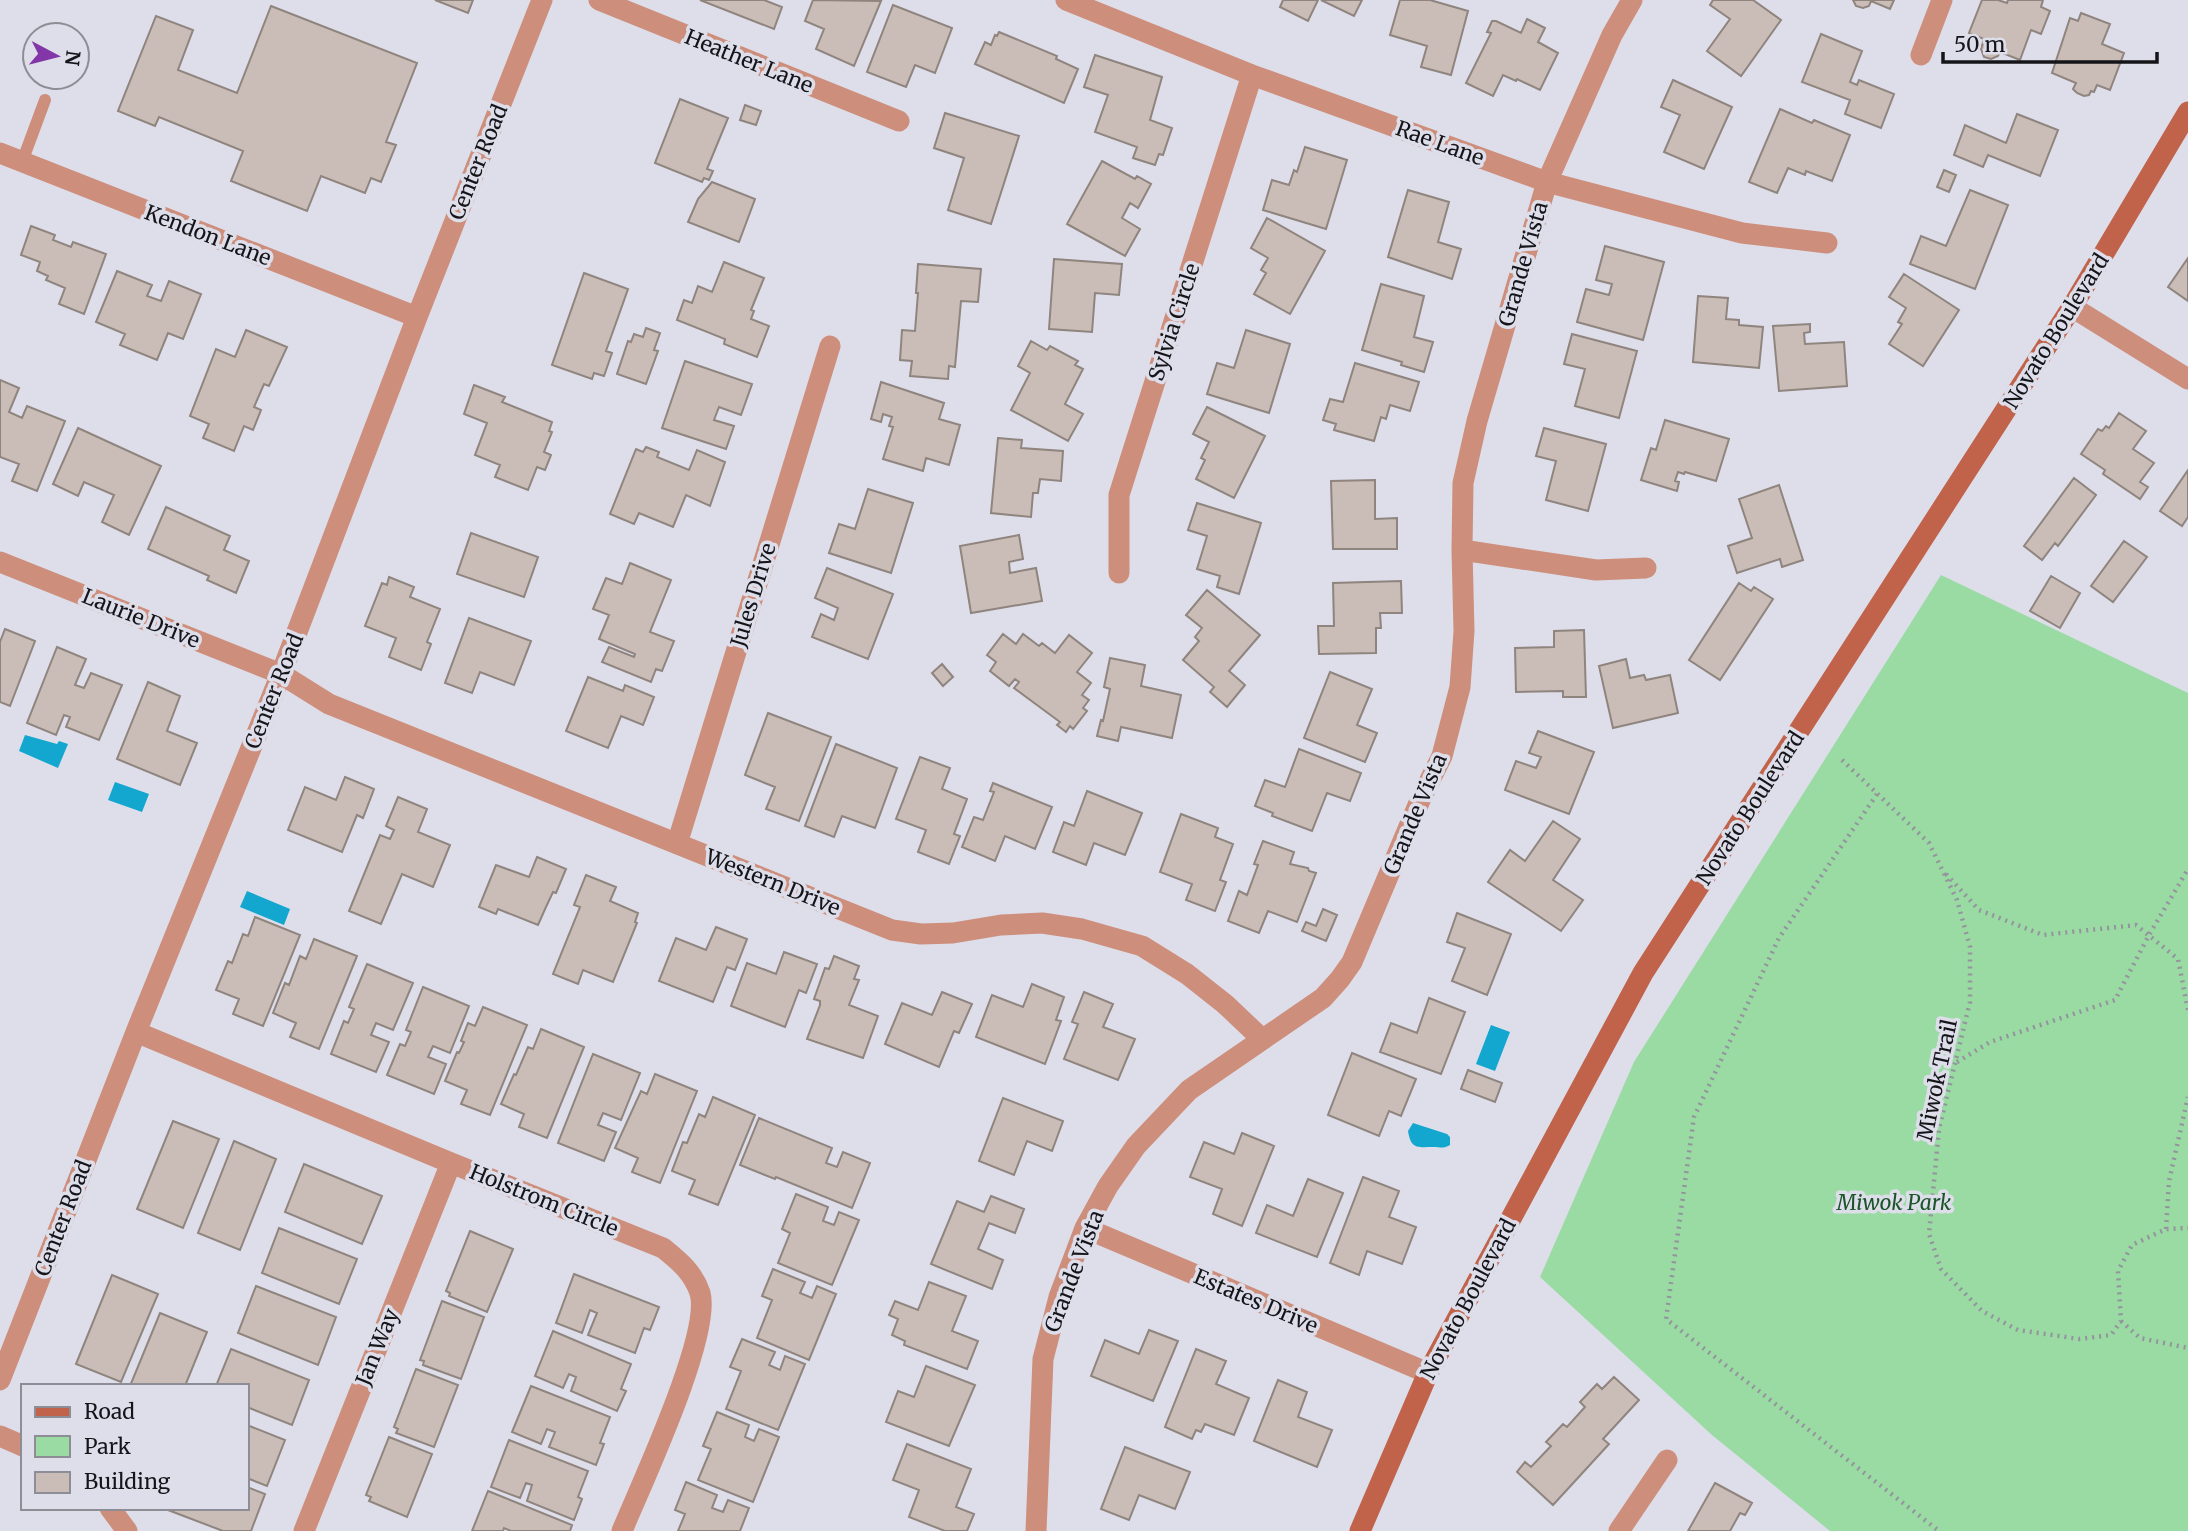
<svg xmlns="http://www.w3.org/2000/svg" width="2188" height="1531" font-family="Merriweather,serif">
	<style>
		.green { fill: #9adaa3 }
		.water { fill: #13a6cf }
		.building { fill: #cabdb7; stroke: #8f847e; stroke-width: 2 }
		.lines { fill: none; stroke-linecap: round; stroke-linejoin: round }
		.path { stroke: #93949d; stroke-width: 4.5; stroke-dasharray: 2 5; stroke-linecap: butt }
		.lane { stroke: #ce8e7c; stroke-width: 12 }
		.street { stroke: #ce8e7c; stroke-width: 21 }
		.secondary { stroke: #c0634a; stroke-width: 21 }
		.labels { text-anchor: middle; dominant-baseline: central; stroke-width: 7; stroke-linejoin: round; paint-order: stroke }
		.street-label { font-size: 21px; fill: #141419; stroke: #dddeea }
		.park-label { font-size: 21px; font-style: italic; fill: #1b5429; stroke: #dddeea }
	</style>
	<rect width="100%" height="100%" fill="#dddeea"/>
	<path class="green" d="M1941 575 2188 693V1531H1830L1712 1435 1540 1277 1634 1062Z"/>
	<path class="water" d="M25 735 57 744 59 741 68 744 58 768 19 751Z
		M115 782 149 794 142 812 108 800Z
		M247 891 290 909 284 925 240 907Z
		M1491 1025 1510 1032 1495 1071 1476 1064Z
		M1413 1123 1447 1134 1450 1137V1145C1443 1149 1441 1147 1433 1147 1418 1147 1411 1150 1408 1131Z"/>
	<path class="building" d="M435 0H473L468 13Z
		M700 0H764L782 7 774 29Z
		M813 0 881 1 854 66 816 49 824 29 805 21Z
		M1283 0H1318L1308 21 1280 7Z
		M1321 0H1362L1354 16Z
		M1400 0H1430L1468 11 1451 75 1421 67 1427 46 1390 35Z
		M1713 0H1753L1781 20 1741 76 1707 51 1730 19 1710 5Z
		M1853 0H1894L1890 9 1871 1 1869 6 1863 8 1856 6Z
		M1982 0H1998L2007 3 2008 0H2043L2041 7 2050 11 2041 34 2031 30 2020 60 2000 52 1998 56 1991 59 1984 57 1981 49 1984 39 1969 33Z
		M893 5 952 28 935 73 915 65 906 87 867 72Z
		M271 6 417 63 386 142 396 145 381 182 371 178 365 193 321 176 307 211 231 181 243 151 159 117 155 126 118 111 156 16 193 30 178 70 237 93Z
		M2081 13 2110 24 2102 44 2124 53 2110 90 2097 85 2094 92 2091 91 2089 95 2084 96 2077 93 2073 89 2076 83 2052 73 2070 18 2078 21Z
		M1527 19 1545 28 1538 42 1558 53 1540 90 1517 79 1516 81 1503 75 1493 96 1466 83 1491 33 1487 32 1492 21H1496L1521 33Z
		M999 32 1057 56 1056 59 1078 69 1064 103 975 64 985 42 991 45 995 35 997 36Z
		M1821 34 1862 51 1850 82 1857 85 1859 80 1894 94 1881 128 1845 114 1850 100 1802 82Z
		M1095 55 1162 77 1150 120 1172 128 1163 155 1159 154 1155 165 1133 158 1137 147 1095 132 1108 95 1084 87Z
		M1673 80 1732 107 1704 169 1664 152 1680 115 1661 107Z
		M680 99 728 118 707 169 713 171 709 180 704 178 702 182 655 163Z
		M745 105 761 111 756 125 740 120Z
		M1780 109 1812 123 1814 120 1850 135 1832 181 1806 171 1805 175 1788 168 1777 193 1749 182Z
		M945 113 1019 136 991 224 948 210 964 158 934 148Z
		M2017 114 2058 130 2040 176 1988 155 1983 167 1954 155 1965 125 2006 143Z
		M1305 147 1347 160 1326 229 1263 210 1272 180 1289 185 1294 170 1297 172Z
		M1102 161 1135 179 1137 176 1151 184 1138 208 1130 203 1122 218 1140 229 1125 256 1067 224Z
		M1944 170 1956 175 1949 192 1937 187Z
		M712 182 755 199 739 242 688 222 698 199Z
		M1408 190 1449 202 1438 242 1461 249 1452 279 1388 257Z
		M1970 190 2008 205 1975 289 1910 264 1921 236 1946 246Z
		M1267 218 1325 251 1290 314 1254 294 1266 273 1261 270 1268 258 1251 248Z
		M31 226 55 235 53 240 71 247 73 242 106 254 84 314 59 304 65 288 46 280 48 276 37 271 40 262 21 255Z
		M1605 246 1664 262 1643 340 1577 322 1586 289 1609 295 1612 284 1596 280Z
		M2188 258V301L2168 287Z
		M1054 259 1122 264 1119 295 1095 293 1092 332 1049 329Z
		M724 262 764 278 751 310 754 311 751 319 769 326 757 357 724 344 725 339 677 320 684 300 692 303 698 286 712 292Z
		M918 264 981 269 978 302 961 301 955 367 949 366 948 379 910 376 912 361 900 360 902 330 915 331 918 293H916Z
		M117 271 152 285 147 296 161 301 169 281 201 294 183 339 168 333 157 360 120 345 125 334 96 322Z
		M584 273 628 289 606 351 612 353 604 376 594 373 592 379 552 365Z
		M1904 274 1959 310 1923 366 1889 344 1902 324 1898 322 1906 308 1889 297Z
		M1381 284 1424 296 1414 337 1433 342 1424 372 1401 365 1402 362 1362 350Z
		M1698 296 1728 298 1726 319 1739 320V325L1763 327 1759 368 1693 362Z
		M1810 324V332L1804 333 1805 344 1844 342 1847 386 1779 391 1773 326Z
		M646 328 660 333 654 350 658 351 646 384 617 374 628 341 631 342 634 334 643 337Z
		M246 330 287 347 269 386 264 384 254 407 261 410 253 430 244 426 234 451 203 438 209 424 190 416 216 349 235 357Z
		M1246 330 1290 344 1269 413 1207 394 1217 363 1234 368Z
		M1572 334 1637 351 1619 418 1575 406 1585 369 1564 364Z
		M1031 341 1047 350 1050 346 1078 361 1075 365 1083 369 1065 404 1083 414 1068 441 1011 410 1030 373 1018 366Z
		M685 361 752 384 741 415 719 407 714 420 734 426 726 449 662 428Z
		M1355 363 1419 382 1410 411 1390 405 1386 419 1381 417 1374 441 1334 430 1336 424 1323 420 1330 399 1343 402Z
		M0 380 19 388 9 412 22 418 27 406 65 421 37 491 12 481 19 464 0 457Z
		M881 382 944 403 939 419 960 425 949 465 926 458 923 471 883 459 893 427 889 426 892 417 883 414 881 422 871 419Z
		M474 385 505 397 502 402 552 422 549 431 552 432 544 452 551 455 545 470 537 467 528 490 495 477 500 465 475 455 487 423 464 414Z
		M1207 407 1265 436 1234 498 1196 479 1205 460 1201 458 1209 442 1193 434Z
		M2119 413 2146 431 2133 449 2154 463 2140 482 2148 487 2140 499 2103 474 2105 470 2081 454 2098 429 2102 431 2106 426 2109 428Z
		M1665 420 1729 439 1716 481 1685 472 1684 474 1678 472 1675 481 1679 482 1677 491 1641 480 1651 448 1656 450Z
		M78 428 161 466 129 535 102 522 114 495 84 482 78 496 53 484Z
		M1544 428 1606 444 1588 511 1546 500 1556 461 1536 456Z
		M998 438 1022 440 1021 448 1063 451 1061 481 1040 479 1038 493H1033L1031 517 991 513Z
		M646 447 659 452 657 457 689 470 697 450 725 462 710 506 686 495 673 527 639 513 634 524 610 514 636 449 643 452Z
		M2188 470V517L2182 526 2160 511Z
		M2074 478 2096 495 2058 546 2055 543 2042 560 2024 546Z
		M1375 480V519L1397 518V549H1333L1331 481Z
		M1779 485 1803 560 1782 567 1780 559 1737 573 1728 546 1752 538 1739 499Z
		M868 489 913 503 891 573 829 553 839 524 855 529Z
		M1197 503 1261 523 1239 594 1217 587 1220 576 1197 569 1207 536 1188 530Z
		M166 507 230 536 224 550 249 561 236 593 207 580 209 576 148 549Z
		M471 533 538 557 524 597 457 574Z
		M1019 535 1023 559 1009 562 1010 573 1036 568 1042 601 971 613 960 546Z
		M2124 541 2147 557 2113 602 2091 586Z
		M630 563 671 580 650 632 674 641 662 671 656 669 651 682 602 662 609 647 634 657 635 654 599 639 609 615 593 609 606 578 622 584Z
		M827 568 893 594 868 659 812 637 821 614 834 620 838 608 815 598Z
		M2051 576 2080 593 2060 628 2030 611Z
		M389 577 414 587 410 597 440 609 427 642 431 644 421 670 389 657 396 638 365 626 382 583 387 585Z
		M1401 581 1402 613H1380L1381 628H1376V653L1319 654 1318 626H1334L1333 583Z
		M1739 583 1751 591 1754 587 1773 599 1720 680 1689 660Z
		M1207 590 1260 635 1229 671 1245 685 1227 707 1210 692 1214 687 1183 660 1199 641 1195 637 1202 628 1186 615Z
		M469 618 531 641 514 685 480 672 472 693 445 683Z
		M5 629 35 641 10 706 0 702V642Z
		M1584 630 1586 697H1563V691L1516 692 1515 648 1554 647V631Z
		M1003 634 1016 644 1023 634 1039 646 1042 643 1055 653 1069 635 1092 653 1077 672 1091 683 1082 695 1089 700 1083 708 1087 711 1073 729 1070 726 1066 732 1057 725 1060 722 1014 688 1019 682 1015 679 1009 686 990 671 996 662 987 655Z
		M57 647 86 659 75 685 84 688 91 673 122 685 99 740 66 727 70 717 64 715 56 735 27 723Z
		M1110 658 1145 665 1141 686 1181 695 1172 738 1121 727 1118 741 1097 736 1101 720 1103 721 1110 689 1104 687Z
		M1626 659 1630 678 1644 675 1646 680 1670 675 1678 713 1613 728 1599 666Z
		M942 664 953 677 943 686 932 673Z
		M1330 672 1372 689 1357 725 1377 733 1365 762 1304 738Z
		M588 677 623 691 625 685 654 697 643 725 621 716 608 748 566 731Z
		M148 682 180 696 167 731 197 743 180 785 117 759Z
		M768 713 831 737 799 821 766 809 775 787 745 775Z
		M1538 731 1594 752 1569 814 1505 790 1516 761 1536 768 1541 757 1529 753Z
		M836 744 897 768 875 828 842 816 834 837 805 826Z
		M1299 749 1361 773 1350 801 1327 793 1312 831 1272 816 1273 813 1255 806 1265 780 1285 787Z
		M920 757 950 768 942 789 967 799 954 834 960 836 949 864 918 852 926 830 896 819Z
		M345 777 374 789 363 818 357 815 342 852 288 830 305 787 336 800Z
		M993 783 1052 807 1035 849 1005 836 995 861 962 847 974 817 983 820 994 792 990 791Z
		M1087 791 1142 813 1125 855 1094 843 1086 865 1053 852 1064 822 1074 826Z
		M398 797 427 809 418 832 450 845 433 887 402 874 381 924 349 911 380 835 390 839 394 830 386 826Z
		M1181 814 1218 828 1215 837 1233 844 1220 880 1226 882 1215 911 1186 900 1192 884 1160 872Z
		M1553 821 1580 839 1553 880 1583 900 1561 931 1488 882 1510 850 1525 861Z
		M1263 841 1294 852 1290 864 1308 868 1309 871 1316 873 1297 922 1268 911 1259 933 1228 921 1239 891 1247 895 1258 865 1254 864Z
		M537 857 566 869 556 893 553 892 546 907 538 925 498 909 496 914 479 907 496 865 529 877Z
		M586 875 616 887 610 901 638 913 635 922 637 923 613 982 583 970 578 984 553 974 580 907 574 905Z
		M1323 909 1337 915 1326 941 1302 931 1306 922 1316 926Z
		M1457 913 1511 934 1487 995 1452 981 1465 948 1447 942Z
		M255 917 300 935 263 1026 233 1014 239 999 216 990 228 961 232 963 243 934 248 936Z
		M716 927 747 939 735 970 727 967 713 1002 659 981 676 938 706 950Z
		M314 939 357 956 319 1049 290 1037 296 1023 273 1013 285 983 289 985 300 956 306 959Z
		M784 952 817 964 806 993 799 990 785 1027 731 1006 747 963 776 974Z
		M834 956 859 966 854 979 859 980 849 1005 878 1016 863 1058 807 1039 820 1005V1001L814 999 825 968 829 969Z
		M367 964 413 983 393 1030 376 1023 371 1035 389 1042 376 1072 331 1054 344 1021 348 1023 354 1009 349 1007Z
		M1032 984 1064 997 1056 1020 1061 1021 1045 1064 976 1037 992 995 1023 1007Z
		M423 987 469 1006 450 1053 433 1046 428 1057 446 1064 434 1094 387 1075 400 1044 405 1046 411 1032 406 1030Z
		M942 992 972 1004 959 1033 954 1031 939 1067 885 1044 902 1003 932 1015Z
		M1084 992 1113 1004 1103 1027 1135 1039 1118 1080 1064 1059 1078 1024 1072 1022Z
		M1429 998 1465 1012 1441 1074 1380 1052 1391 1023 1417 1033Z
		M483 1007 527 1025 490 1115 461 1104 467 1090 445 1081 457 1052 459 1053 464 1042 461 1041 468 1023 475 1026Z
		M541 1029 584 1047 547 1138 519 1127 524 1114 501 1104 514 1074 516 1075 528 1047 533 1049Z
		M1352 1053 1416 1079 1401 1116 1389 1111 1379 1136 1328 1115Z
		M593 1054 640 1073 621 1120 603 1113 598 1125 616 1132 604 1161 558 1143Z
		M1468 1070 1502 1083 1495 1102 1461 1089Z
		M655 1074 697 1091 660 1183 632 1172 638 1158 615 1148 641 1091 647 1094Z
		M713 1097 755 1115 718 1205 689 1194 695 1180 672 1171 683 1142 687 1143 699 1114 705 1117Z
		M1003 1098 1063 1121 1052 1151 1027 1141 1014 1175 979 1161Z
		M759 1118 832 1148 826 1163 837 1167 843 1152 870 1163 852 1208 776 1177 775 1179 740 1165Z
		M173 1121 219 1139 183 1228 137 1209Z
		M1242 1133 1274 1146 1242 1226 1213 1214 1222 1189 1190 1177 1204 1142 1234 1154Z
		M234 1141 276 1159 240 1250 198 1233Z
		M304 1164 382 1196 362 1244 285 1212Z
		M1363 1177 1399 1191 1389 1217 1416 1227 1402 1264 1367 1251 1359 1275 1330 1263Z
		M1308 1179 1343 1193 1317 1257 1256 1233 1267 1205 1293 1216Z
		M796 1194 828 1207 823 1221 834 1225 839 1212 859 1220 832 1285 778 1263 790 1233 782 1229Z
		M991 1196 1024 1209 1015 1233 989 1223 978 1249 1003 1260 992 1289 931 1264 957 1201 984 1212Z
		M279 1228 357 1259 339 1304 262 1273Z
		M470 1231 513 1249 487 1312 449 1296 450 1293 446 1291Z
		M773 1269 805 1282 800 1293 812 1298 817 1286 836 1294 809 1360 757 1338 772 1300 762 1296Z
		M574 1274 659 1307 650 1330 644 1328 635 1353 588 1335 597 1313 590 1310 582 1333 556 1323Z
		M112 1275 158 1294 121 1382 76 1364Z
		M929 1282 966 1296 952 1331 978 1341 967 1369 904 1345 905 1341 892 1335 898 1319 889 1315 895 1301 918 1310Z
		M256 1286 336 1317 318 1365 238 1333Z
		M442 1301 484 1317 461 1379 423 1365 424 1361 420 1360Z
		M160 1313 207 1332 185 1386H130Z
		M1149 1330 1178 1341 1153 1401 1091 1376 1105 1340 1139 1354Z
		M553 1331 631 1364 621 1389 626 1391 617 1411 571 1391 576 1377 569 1374 563 1388 535 1376Z
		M742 1339 775 1352 769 1365 780 1370 785 1356 805 1364 778 1430 726 1409 741 1371 730 1367Z
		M231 1349 309 1380 292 1425 247 1407V1386H216Z
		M1196 1349 1226 1361 1216 1384 1249 1398 1234 1435 1205 1424 1201 1432 1196 1430 1192 1439 1165 1427Z
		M926 1366 975 1385 949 1446 886 1422 898 1391 914 1397Z
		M416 1369 458 1385 434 1447 396 1433 398 1429 394 1427Z
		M1614 1377 1639 1400 1603 1439 1609 1444 1553 1505 1517 1472 1525 1462 1531 1467 1551 1446 1546 1442 1563 1424 1567 1427 1585 1407 1580 1402 1597 1384 1602 1389Z
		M1278 1380 1307 1392 1298 1417 1332 1430 1317 1467 1254 1441Z
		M531 1386 610 1417 600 1443 604 1444 596 1465 549 1447 555 1432 547 1429 541 1444 512 1432Z
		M717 1412 749 1425 745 1437 754 1441 759 1429 779 1437 753 1502 698 1480 711 1449 703 1446Z
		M247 1425 285 1440 267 1486 247 1478Z
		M389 1437 432 1454 407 1517 369 1501 371 1497 366 1495Z
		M509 1440 588 1471 578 1497 582 1499 574 1520 527 1501 532 1485 526 1483 520 1498 491 1487Z
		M907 1444 971 1469 956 1507 974 1514 967 1531H945L909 1517 919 1490 893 1480Z
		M1125 1447 1190 1472 1175 1509 1139 1495 1129 1520 1101 1509Z
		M686 1482 717 1495 712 1508 723 1512 728 1500 749 1508 740 1531H678L685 1514 675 1510Z
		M1715 1483 1752 1503 1745 1515 1740 1513 1730 1531H1688Z
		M247 1487 265 1494 251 1531H223L168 1510 247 1508Z
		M488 1491 572 1525 570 1531H511L504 1528 503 1531H472Z"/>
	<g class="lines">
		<path class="path" d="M1842 760 1929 843 1957 900 1970 947V1002L1939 1129 1929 1234 1941 1269 1982 1311 2018 1330 2079 1339 2111 1335 2121 1321 2118 1271 2132 1245 2166 1229 2188 1228
			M1877 794 1779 938 1694 1117 1666 1319 1939 1531
			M1946 874 1979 910 2043 935 2136 925 2178 959 2188 1010
			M1957 1062 1990 1042 2115 1000 2149 935 2188 869
			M2166 1229 2169 1181 2188 1097
			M2121 1321 2140 1338 2188 1348"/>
		<path class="lane" d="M22 162 45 100"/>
		<path class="street" d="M599 0 899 121
			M1066 0 1252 75 1547 182 1742 233 1827 243
			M1921 55 1942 0
			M0 153 417 317
			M2072 307 2188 379
			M1462 550 1596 570 1646 568
			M0 562 281 674 329 704 892 930 921 934 953 933 1001 925 1042 923 1082 929 1142 946 1187 974 1225 1004 1262 1039
			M1119 573V495L1252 75
			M677 844 830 346
			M136 1032 451 1163 663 1248C679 1261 693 1272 700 1293 712 1334 641 1485 622 1531
			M1085 1228 1428 1373
			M0 1380 136 1032 281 674 417 317 542 0
			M0 1436 23 1446
			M110 1508 127 1531
			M304 1531 451 1163
			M1036 1531 1043 1359 1059 1297 1085 1228 1108 1186 1136 1146 1189 1090 1323 998 1340 979 1352 962 1421 798 1442 756 1460 687 1464 631 1462 550 1463 483 1477 421 1547 182 1612 35 1632 0
			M1619 1531 1667 1460"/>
		<path class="secondary" d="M1360 1531 1428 1373 1643 973 2072 307 2188 112"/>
	</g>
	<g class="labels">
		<g class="street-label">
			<text transform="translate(749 61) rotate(22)">Heather Lane</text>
			<text transform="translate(1440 143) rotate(20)">Rae Lane</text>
			<text transform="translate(478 162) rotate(-68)">Center Road</text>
			<text transform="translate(208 235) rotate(21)">Kendon Lane</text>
			<text transform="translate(1523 264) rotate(-74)">Grande Vista</text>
			<text transform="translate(1174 322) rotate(-72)">Sylvia Circle</text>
			<text transform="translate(2056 331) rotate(-58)">Novato Boulevard</text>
			<text transform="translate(753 595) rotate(-73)">Jules Drive</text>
			<text transform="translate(141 618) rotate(22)">Laurie Drive</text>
			<text transform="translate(274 691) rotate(-68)">Center Road</text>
			<text transform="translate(1750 808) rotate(-57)">Novato Boulevard</text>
			<text transform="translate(1415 814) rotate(-67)">Grande Vista</text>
			<text transform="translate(773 882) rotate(22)">Western Drive</text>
			<text transform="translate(1937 1080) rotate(-78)">Miwok Trail</text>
			<text transform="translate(544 1200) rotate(22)">Holstrom Circle</text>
			<text transform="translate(63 1218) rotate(-69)">Center Road</text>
			<text transform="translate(1074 1271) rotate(-69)">Grande Vista</text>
			<text transform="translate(1468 1299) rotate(-62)">Novato Boulevard</text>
			<text transform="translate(1256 1301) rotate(23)">Estates Drive</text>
			<text transform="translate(377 1347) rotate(-68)">Jan Way</text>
		</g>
		<g class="park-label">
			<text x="1894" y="1202">Miwok Park</text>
		</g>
	</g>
	<rect x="21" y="1384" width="228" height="126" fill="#dddeea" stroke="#8d8d96" stroke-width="2"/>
	<rect x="35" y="1407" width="35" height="10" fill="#c0634a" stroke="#8d8d96" stroke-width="2"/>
	<text x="84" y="1419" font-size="21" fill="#141419">Road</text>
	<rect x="35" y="1436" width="35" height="21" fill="#9adaa3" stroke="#8d8d96" stroke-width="2"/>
	<text x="84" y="1454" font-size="21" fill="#141419">Park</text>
	<rect x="35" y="1472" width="35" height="21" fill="#cabdb7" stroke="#8d8d96" stroke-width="2"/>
	<text x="84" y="1489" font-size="21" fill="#141419">Building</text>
	<g transform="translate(56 56) rotate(97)"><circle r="33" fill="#dddeea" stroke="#8d8d96" stroke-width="2"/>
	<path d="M0-5L12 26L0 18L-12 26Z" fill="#8236a7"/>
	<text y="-10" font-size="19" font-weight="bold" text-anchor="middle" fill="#141419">N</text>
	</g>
	<path d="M1943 52v10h214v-10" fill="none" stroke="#141419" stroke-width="3.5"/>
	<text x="1954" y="52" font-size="21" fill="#141419" stroke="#dddeea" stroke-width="5" paint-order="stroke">50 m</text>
</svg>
